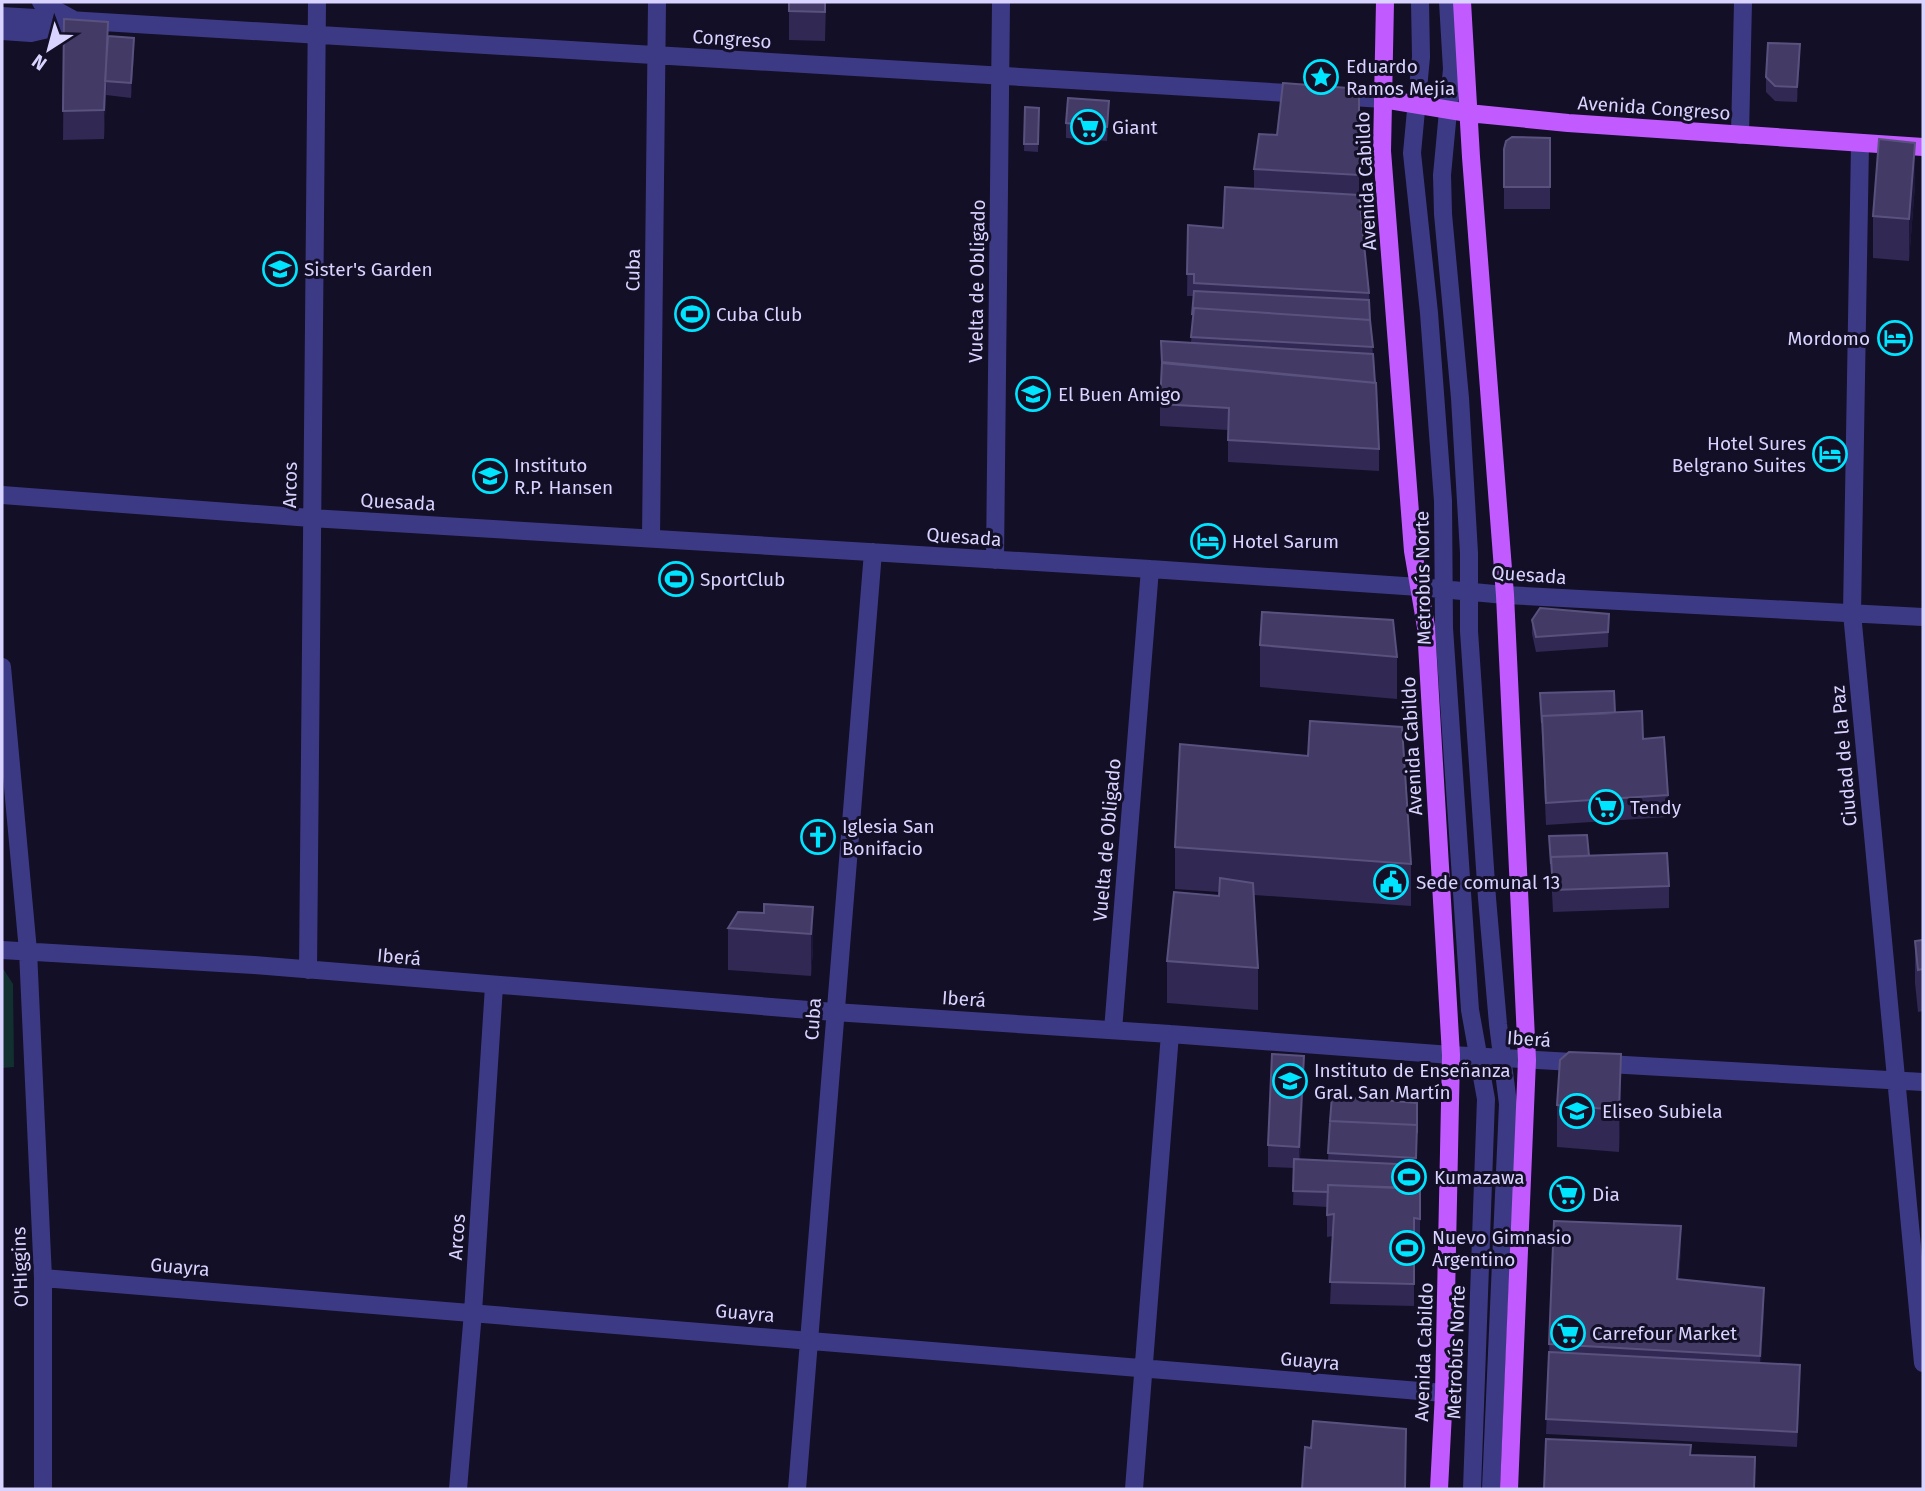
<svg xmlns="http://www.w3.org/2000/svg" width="1925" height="1491" font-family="'Fira Sans',sans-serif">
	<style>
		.green { fill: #12302f }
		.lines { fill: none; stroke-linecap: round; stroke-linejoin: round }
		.minor { stroke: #3d3a85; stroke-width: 18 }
		.major { stroke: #c25bff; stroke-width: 18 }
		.wall { fill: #312854 }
		.shaded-wall { fill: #1d163a }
		.building { fill: #433a66; stroke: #5a527e; stroke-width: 2 }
		.labels { text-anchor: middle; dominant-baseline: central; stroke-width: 6; stroke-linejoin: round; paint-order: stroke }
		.street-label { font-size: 19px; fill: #d9d4ff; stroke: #130f26 }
		.poi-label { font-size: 19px; fill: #d9d4ff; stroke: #130f26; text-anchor: start }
	</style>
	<rect width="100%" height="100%" fill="#130f26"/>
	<path class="green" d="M2 967 13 984 14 1067 2 1068Z"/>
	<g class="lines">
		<path class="minor" d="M41 2 72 19
			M1420 2 1421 57 1412 153 1429 313 1443 501 1444 628 1470 1010 1486 1099 1472 1489
			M1448 2 1452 69 1442 175 1443 214 1460 398 1469 553V631L1487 898 1498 1024 1508 1104 1491 1489
			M2 16 1305 94
			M2 31 31 33 61 26
			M1336 96 1383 99
			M1740 135 1743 2
			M1860 144 1852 613 1923 1363
			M2 495 311 518 1150 569 1419 587 1505 595 1923 617
			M651 538 657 2
			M995 560 1001 2
			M2 667 28 951 43 1278V1489
			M2 950 254 965 834 1012 1170 1034 1451 1055 1923 1082
			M308 970 317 2
			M1113 1030 1150 569
			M43 1278 1444 1393
			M458 1489 473 1312 494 986
			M797 1489 873 552
			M1134 1489 1170 1034"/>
		<path class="major" d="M1385 2 1382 151 1413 551 1426 627 1451 1055 1444 1393 1439 1489
			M1462 2 1471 157 1505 595 1527 1060 1509 1489
			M1383 99 1468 113 1568 123 1923 147"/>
	</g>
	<path class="wall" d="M789 2H826L825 41 789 40Z
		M64 19 108 36 134 53 131 98 106 95 104 139 63 140Z
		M1800 59 1797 102 1775 101 1766 92V77Z
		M1359 95V195L1369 293 1379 449V471L1228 462V430L1160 426V404L1191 343 1194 296H1187L1188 225 1223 228 1254 189V169L1277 135Z
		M1025 107 1039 108 1038 152 1024 151Z
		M1109 116 1107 141 1066 138V123Z
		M1550 138V209H1504V149Z
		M1915 185 1909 261 1873 258V216Z
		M1609 614 1608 647 1536 652 1532 634V620Z
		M1260 645 1397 657V699L1260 687Z
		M1540 693 1615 713 1643 739 1668 795V817L1546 825Z
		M1549 836 1589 856 1669 886V908L1553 912Z
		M1175 847 1411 864V906L1254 895 1258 968V1010L1167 1003V961L1219 896V892L1175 889Z
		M813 907V949L811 976 728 970V928Z
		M1923 940V1011L1918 1012 1915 983V941Z
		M1304 1078 1300 1159 1328 1161 1330 1121 1417 1103 1416 1188 1420 1189V1240H1414V1306L1330 1304 1333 1236 1327 1237V1207L1293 1205 1294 1168 1268 1167V1145Z
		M1621 1096 1619 1152 1557 1147V1105Z
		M1554 1221 1681 1248 1679 1279 1764 1310 1761 1363 1800 1379 1797 1447 1546 1434Z"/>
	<path class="shaded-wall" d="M108 22V51L104 139V110Z
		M134 38V53L131 98V83Z
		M1800 44V59L1797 102V87Z
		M1109 101V116L1107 141V127Z
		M1915 143V185L1909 261V219Z
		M813 907V949L811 976V934Z
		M1621 1054V1096L1619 1152V1110Z
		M1304 1056V1078L1299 1169V1147Z
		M1681 1226V1248L1677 1301V1279Z
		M1764 1288V1310L1760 1377V1356Z"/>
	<path class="building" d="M789 2H825V12L789 11Z
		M64 19 108 22 104 110 63 111Z
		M108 36 134 38 131 83 105 81Z
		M1768 43 1800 44 1797 87 1775 86 1766 77Z
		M1283 83 1348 88 1359 95V175L1254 169 1259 134 1277 135Z
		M1068 98 1109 101 1107 127 1066 123Z
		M1025 107 1039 108 1038 144H1024Z
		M1512 137 1550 138V187H1504V149L1506 141Z
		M1879 139 1915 143 1909 219 1873 216Z
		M1225 187 1359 195 1369 293 1194 283V274H1187L1188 225 1223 228Z
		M1194 291 1369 300 1370 320 1194 308 1192 315Z
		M1194 308 1370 320 1373 347 1191 337Z
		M1161 341 1373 354 1375 383 1162 363Z
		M1162 362 1376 383 1379 449 1228 440 1229 408 1160 404Z
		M1540 608 1609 614 1608 632 1536 637 1532 620Z
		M1262 612 1393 620 1397 657 1260 645Z
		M1614 691 1615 713 1542 716V723L1540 693Z
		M1642 711 1643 739 1664 737 1668 795 1546 803 1542 716Z
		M1310 721 1402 727 1411 864 1175 847 1180 744 1308 756Z
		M1587 835 1589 856 1551 857V864L1549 836Z
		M1667 853 1669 886 1553 890 1551 857Z
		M1220 878 1253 883 1258 968 1167 961 1174 892 1219 896Z
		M764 904 813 907 811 934 728 928 738 912 764 913Z
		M1923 940V969L1918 970 1915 941Z
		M1569 1052 1621 1054 1619 1110 1557 1105 1560 1060Z
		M1272 1054 1304 1056 1299 1147 1268 1145Z
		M1332 1096 1417 1103V1133V1125L1330 1121Z
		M1330 1121 1417 1125 1416 1158 1328 1153Z
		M1294 1159 1417 1165 1416 1188 1328 1185V1192L1293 1191Z
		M1328 1185 1420 1189V1219L1414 1218V1284L1330 1282 1334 1214 1327 1215Z
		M1554 1221 1681 1226 1677 1279 1764 1288 1760 1356 1549 1344Z
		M1549 1352 1800 1365 1797 1432 1546 1419Z
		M1313 1421 1406 1429 1405 1489H1302L1305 1447 1311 1448Z
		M1546 1439 1691 1445 1690 1455 1755 1457 1754 1489H1544Z"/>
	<defs>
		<g id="sight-ring" transform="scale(1.75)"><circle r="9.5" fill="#130f26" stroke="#00e5ff" stroke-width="1.5"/><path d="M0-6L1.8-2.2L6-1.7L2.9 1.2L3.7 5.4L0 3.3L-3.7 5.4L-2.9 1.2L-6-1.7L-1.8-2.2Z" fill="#00e5ff"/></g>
		<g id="supermarket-ring" transform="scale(1.75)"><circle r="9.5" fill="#130f26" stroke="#00e5ff" stroke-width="1.5"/><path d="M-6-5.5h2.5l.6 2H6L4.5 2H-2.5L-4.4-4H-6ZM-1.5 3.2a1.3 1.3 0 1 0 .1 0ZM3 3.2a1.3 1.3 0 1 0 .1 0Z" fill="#00e5ff"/></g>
		<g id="school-ring" transform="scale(1.75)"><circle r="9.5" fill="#130f26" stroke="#00e5ff" stroke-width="1.5"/><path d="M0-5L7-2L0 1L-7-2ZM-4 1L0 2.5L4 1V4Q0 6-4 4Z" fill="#00e5ff"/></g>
		<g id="stadium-ring" transform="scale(1.75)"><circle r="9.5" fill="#130f26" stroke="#00e5ff" stroke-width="1.5"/><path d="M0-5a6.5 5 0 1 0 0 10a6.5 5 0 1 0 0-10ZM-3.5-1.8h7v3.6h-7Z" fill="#00e5ff"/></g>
		<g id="hotel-ring" transform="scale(1.75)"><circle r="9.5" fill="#130f26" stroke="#00e5ff" stroke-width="1.5"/><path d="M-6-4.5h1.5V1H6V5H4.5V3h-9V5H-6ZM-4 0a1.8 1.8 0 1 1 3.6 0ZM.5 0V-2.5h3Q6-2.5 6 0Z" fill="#00e5ff"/></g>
		<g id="church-ring" transform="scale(1.75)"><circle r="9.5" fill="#130f26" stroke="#00e5ff" stroke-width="1.5"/><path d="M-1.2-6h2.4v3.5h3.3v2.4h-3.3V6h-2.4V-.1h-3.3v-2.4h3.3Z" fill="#00e5ff"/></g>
		<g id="civic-ring" transform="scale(1.75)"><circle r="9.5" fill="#130f26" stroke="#00e5ff" stroke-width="1.5"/><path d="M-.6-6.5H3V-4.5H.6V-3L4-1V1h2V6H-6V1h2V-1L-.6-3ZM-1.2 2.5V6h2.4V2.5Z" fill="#00e5ff"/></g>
	</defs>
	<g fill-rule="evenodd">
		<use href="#sight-ring" x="1321" y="77"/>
		<use href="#supermarket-ring" x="1088" y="127"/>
		<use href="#school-ring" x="280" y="269"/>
		<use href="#stadium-ring" x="692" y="314"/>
		<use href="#hotel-ring" x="1895" y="338"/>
		<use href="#school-ring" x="1033" y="394"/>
		<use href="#hotel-ring" x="1830" y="454"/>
		<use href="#school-ring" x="490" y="476"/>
		<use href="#hotel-ring" x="1208" y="541"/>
		<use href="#stadium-ring" x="676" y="579"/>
		<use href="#supermarket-ring" x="1606" y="807"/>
		<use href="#church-ring" x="818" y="837"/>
		<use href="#civic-ring" x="1391" y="882"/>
		<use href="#school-ring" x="1290" y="1081"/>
		<use href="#school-ring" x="1577" y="1111"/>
		<use href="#stadium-ring" x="1409" y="1177"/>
		<use href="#supermarket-ring" x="1567" y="1194"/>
		<use href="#stadium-ring" x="1407" y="1248"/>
		<use href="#supermarket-ring" x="1568" y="1333"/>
	</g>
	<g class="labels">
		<g class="street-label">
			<text transform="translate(732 39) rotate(4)">Congreso</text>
			<text transform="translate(1654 108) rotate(4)">Avenida Congreso</text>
			<text transform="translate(1366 181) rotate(-93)">Avenida Cabildo</text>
			<text transform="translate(633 270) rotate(-89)">Cuba</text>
			<text transform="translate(977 281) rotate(-89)">Vuelta de Obligado</text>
			<text transform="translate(290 485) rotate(-89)">Arcos</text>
			<text transform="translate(398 502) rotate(3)">Quesada</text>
			<text transform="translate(964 537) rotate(4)">Quesada</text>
			<text transform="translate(1529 575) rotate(4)">Quesada</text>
			<text transform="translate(1423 578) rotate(-91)">Metrobús Norte</text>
			<text transform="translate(1412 746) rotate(-93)">Avenida Cabildo</text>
			<text transform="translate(1844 756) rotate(-95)">Ciudad de la Paz</text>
			<text transform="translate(1107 840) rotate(-85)">Vuelta de Obligado</text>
			<text transform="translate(399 957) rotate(5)">Iberá</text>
			<text transform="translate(964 999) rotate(4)">Iberá</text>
			<text transform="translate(813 1019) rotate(-86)">Cuba</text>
			<text transform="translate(1529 1039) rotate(4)">Iberá</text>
			<text transform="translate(457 1237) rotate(-86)">Arcos</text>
			<text transform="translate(20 1267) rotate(-92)">O'Higgins</text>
			<text transform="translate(180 1267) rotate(5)">Guayra</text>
			<text transform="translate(745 1313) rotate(5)">Guayra</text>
			<text transform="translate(1424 1352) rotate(-88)">Avenida Cabildo</text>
			<text transform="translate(1456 1352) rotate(-88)">Metrobús Norte</text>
			<text transform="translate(1310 1361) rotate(5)">Guayra</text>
		</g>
		<g class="poi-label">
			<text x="1346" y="66">Eduardo<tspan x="1346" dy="22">Ramos Mejía</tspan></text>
			<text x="1112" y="127">Giant</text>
			<text x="304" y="269">Sister's Garden</text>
			<text x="716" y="314">Cuba Club</text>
			<text x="1870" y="338" text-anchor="end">Mordomo</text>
			<text x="1058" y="394">El Buen Amigo</text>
			<text x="1806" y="443" text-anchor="end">Hotel Sures<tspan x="1806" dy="22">Belgrano Suites</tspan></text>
			<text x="514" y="465">Instituto<tspan x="514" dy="22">R.P. Hansen</tspan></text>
			<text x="1232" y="541">Hotel Sarum</text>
			<text x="700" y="579">SportClub</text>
			<text x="1630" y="807">Tendy</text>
			<text x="842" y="826">Iglesia San<tspan x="842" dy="22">Bonifacio</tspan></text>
			<text x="1416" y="882">Sede comunal 13</text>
			<text x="1314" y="1070">Instituto de Enseñanza<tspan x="1314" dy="22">Gral. San Martín</tspan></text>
			<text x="1602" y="1111">Eliseo Subiela</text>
			<text x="1434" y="1177">Kumazawa</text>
			<text x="1592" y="1194">Dia</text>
			<text x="1432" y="1237">Nuevo Gimnasio<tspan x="1432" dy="22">Argentino</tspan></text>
			<text x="1592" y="1333">Carrefour Market</text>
		</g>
	</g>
	<rect width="1925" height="1491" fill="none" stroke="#d9d4ff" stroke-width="7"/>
	<g transform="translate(49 49) rotate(216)" stroke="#130f26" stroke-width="5" paint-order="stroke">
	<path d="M0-5L12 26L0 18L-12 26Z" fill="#d9d4ff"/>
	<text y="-10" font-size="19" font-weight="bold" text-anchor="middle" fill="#d9d4ff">N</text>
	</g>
</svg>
